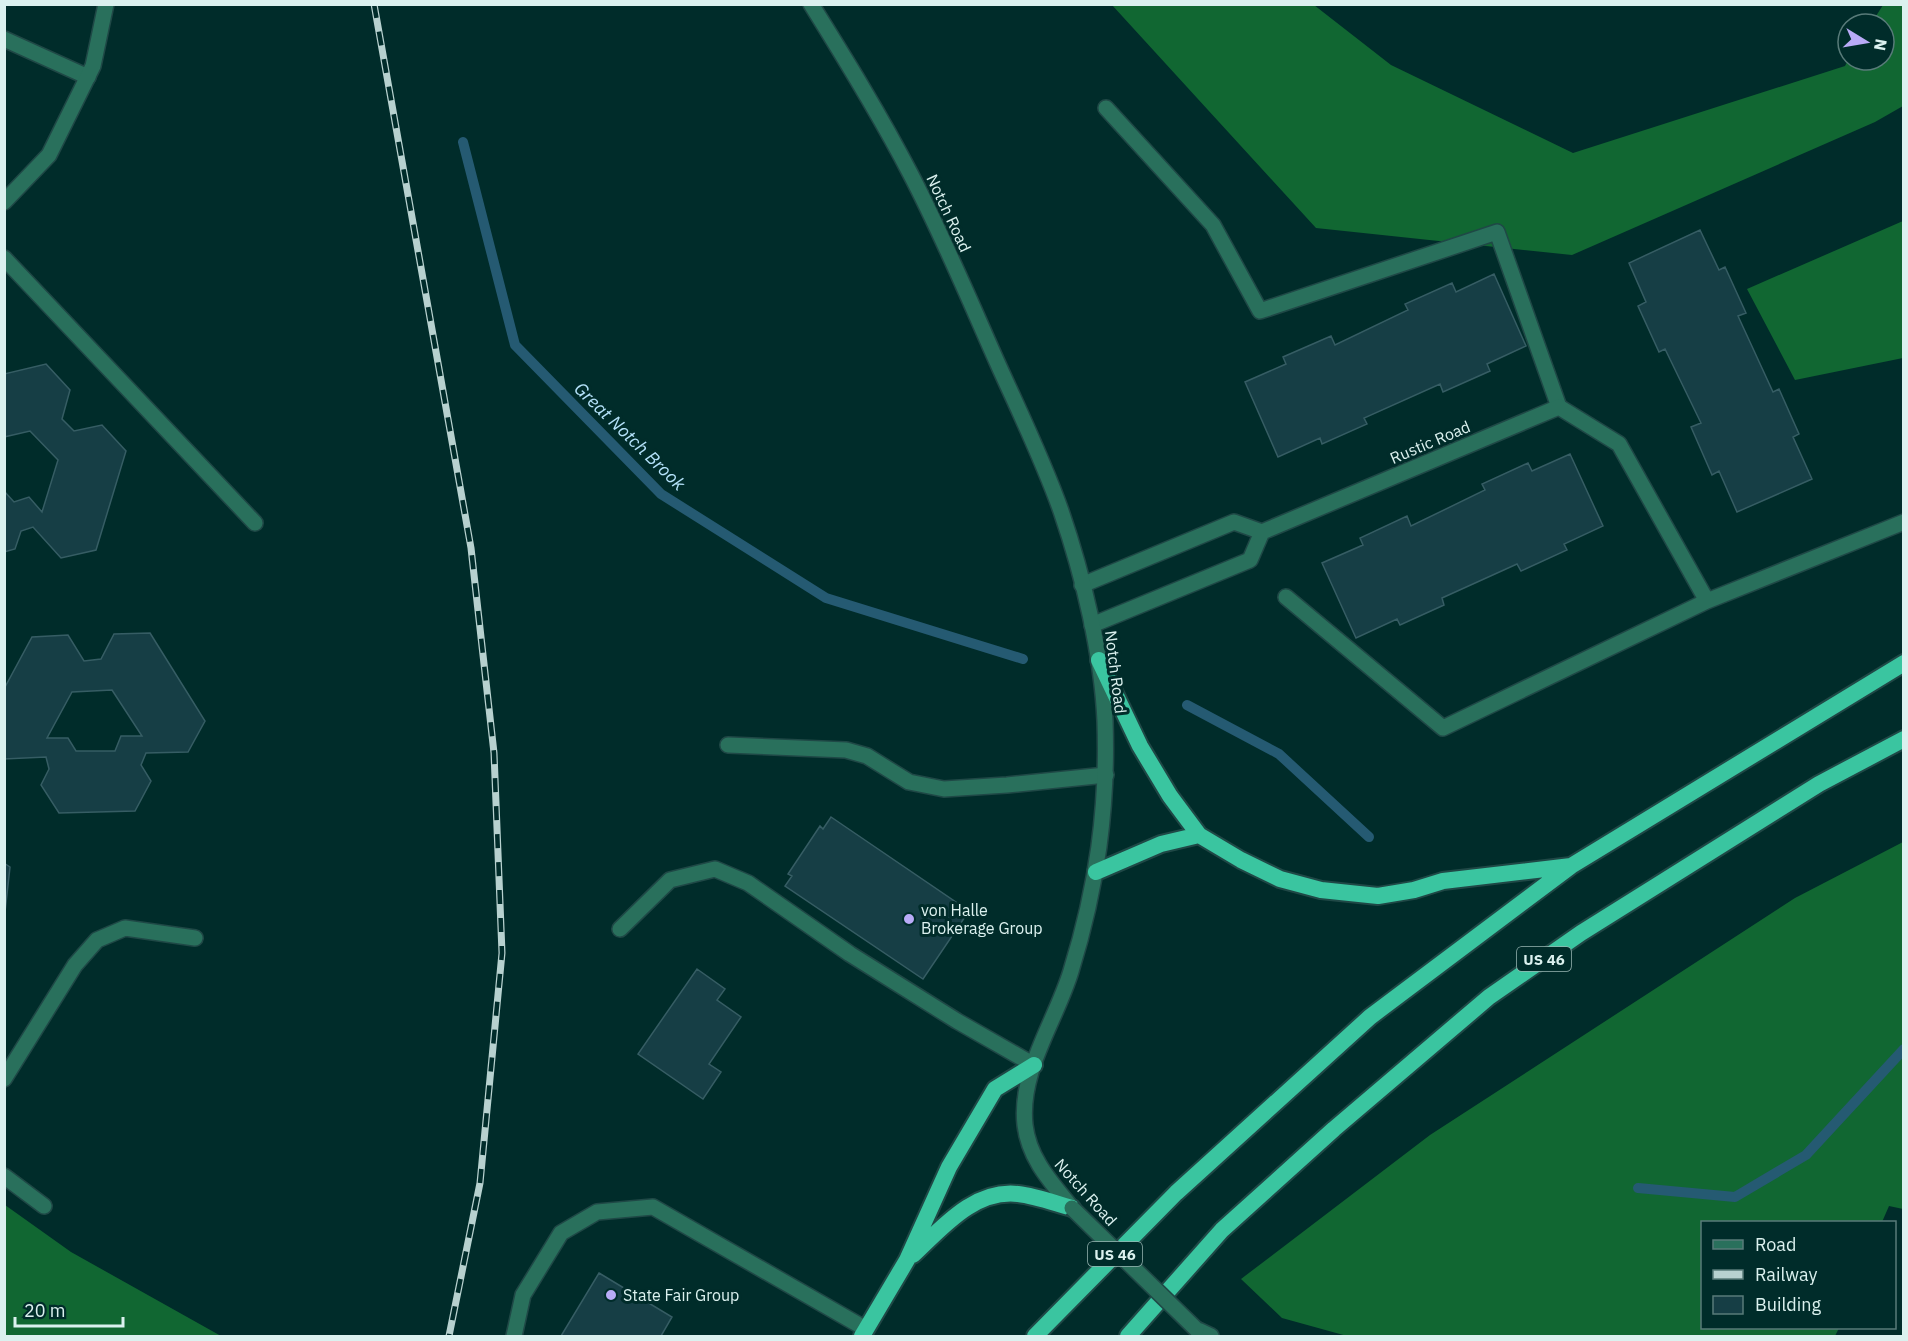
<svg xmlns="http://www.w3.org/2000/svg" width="1908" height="1341" font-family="'IBM Plex Sans',sans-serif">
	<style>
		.forest { fill: #116732 }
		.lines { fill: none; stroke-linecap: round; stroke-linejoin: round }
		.stream { stroke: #255a72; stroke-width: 10 }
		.building { fill: #163e45; stroke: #365d64; stroke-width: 1.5; fill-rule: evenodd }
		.service-casing { stroke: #1f4846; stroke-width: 18 }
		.minor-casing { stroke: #1f4846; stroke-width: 18 }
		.tertiary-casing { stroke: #1f4846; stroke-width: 18 }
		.trunk-casing { stroke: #1f4846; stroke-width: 20 }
		.service { stroke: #29705c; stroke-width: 15 }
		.minor { stroke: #29705c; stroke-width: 15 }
		.tertiary { stroke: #29705c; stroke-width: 15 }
		.trunk { stroke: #3ac5a0; stroke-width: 16 }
		.rail-casing { stroke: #b7d1cf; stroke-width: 7 }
		.rail { stroke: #002c2a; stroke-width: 4.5; stroke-dasharray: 14; stroke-linecap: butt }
		.tertiary-bridge-casing { stroke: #1f4846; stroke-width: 18; stroke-linecap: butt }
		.tertiary-bridge { stroke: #29705c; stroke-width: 15 }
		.poi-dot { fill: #b9abf7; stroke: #002c2a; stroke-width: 2 }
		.labels { text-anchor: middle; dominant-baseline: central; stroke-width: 6; stroke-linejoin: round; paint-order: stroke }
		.shield { fill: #002c2a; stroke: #99b6b4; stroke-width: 1.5 }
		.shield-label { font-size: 15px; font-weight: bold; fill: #dbf1ef }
		.street-label { font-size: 16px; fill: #dbf1ef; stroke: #002c2a }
		.poi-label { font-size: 16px; fill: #dbf1ef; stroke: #002c2a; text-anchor: start }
		.water-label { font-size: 18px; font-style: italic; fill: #b4e2fa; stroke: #002c2a }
	</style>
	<rect width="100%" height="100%" fill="#002c2a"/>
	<path class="forest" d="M1112 5H1314L1391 65 1573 153 1845 66 1848 60H1884V24H1871L1883 5H1903V106L1875 122 1572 255 1316 228Z
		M1903 221V358L1795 380 1747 289Z
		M1903 842V1209L1889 1206 1882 1222H1702V1328H1839L1835 1336H1347L1282 1318 1241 1279 1430 1135 1795 898Z
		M5 1205 71 1252 221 1336H5Z"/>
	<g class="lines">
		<path class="stream" d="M463 142 515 345 661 494 826 598 1023 659
			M1187 705 1279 754 1369 837
			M1638 1188 1735 1197 1806 1155 1904 1049"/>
	</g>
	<path class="building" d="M1700 230 1719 270 1725 267 1746 313 1738 316 1773 392 1779 389 1799 434 1793 437 1812 479 1737 512 1719 471 1712 475 1691 427 1701 423 1665 349 1659 352 1638 306 1646 302 1629 263Z
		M1494 274 1526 346 1487 364 1490 371 1443 392 1440 384 1364 418 1367 424 1322 444 1320 438 1278 457 1245 382 1286 364 1283 357 1331 336 1335 345 1408 310 1405 304 1452 283 1456 292Z
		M46 364 70 390 62 419 74 431 102 425 126 451 96 550 61 558 33 527 21 531 15 549 4 552V491L14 502 29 497 42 512 58 460 30 431 4 437V374Z
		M1570 454 1603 526 1564 544 1567 550 1521 571 1517 564 1442 598 1444 605 1400 625 1397 619 1356 638 1322 563 1363 545 1360 538 1407 516 1411 526 1485 490 1482 484 1528 463 1532 471Z
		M150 633 205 721 188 752 146 753 141 765 151 781 135 811 59 813 41 785 49 769 46 757 4 759V689L32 637 68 635 84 661 101 659 114 634ZM112 690 142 736H121L115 751H76L68 738H47L72 692Z
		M831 817 969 911 923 979 785 886 792 876 788 874 820 826 823 829Z
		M4 863 10 867 4 921Z
		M697 969 725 989 717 1000 741 1017 709 1064 721 1072 703 1099 638 1054Z
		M599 1273 672 1317 661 1336H561Z"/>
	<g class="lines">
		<g class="service-casing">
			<path id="service" d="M4 39 88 77
				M1106 108 1213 225 1260 311 1497 232 1559 407
				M4 258 255 523
				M728 745 846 750 867 756 909 782 944 789 1007 785 1106 775
				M620 929 670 880 715 869 748 883 850 954 957 1021 1034 1065
				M4 1079 75 965 97 940 125 928 195 938
				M4 1176 44 1206
				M514 1336 523 1295 561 1233 597 1212 653 1207 866 1329"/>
		</g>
		<g class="minor-casing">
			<path id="minor" d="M4 202 49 155 93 66 106 4
				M1082 585 1234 522 1262 532 1559 407 1619 444 1707 601
				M1286 597 1443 728 1707 601 1904 522
				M1092 625 1250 560 1262 532"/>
		</g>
		<g class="tertiary-casing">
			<path id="tertiary" d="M811 4C846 60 880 115 910 173 942 234 969 299 997 362 1019 411 1043 460 1061 511 1083 575 1102 654 1105 721 1108 808 1097 887 1071 971 1056 1021 1019 1071 1025 1125 1029 1159 1051 1182 1072 1208
				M1196 1329 1211 1336"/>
		</g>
		<g class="trunk-casing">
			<path id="trunk" d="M1099 660 1140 746 1170 796 1199 835 1241 860 1280 879 1321 890 1378 896 1414 890 1443 881 1571 866
				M1096 872 1161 844 1199 835
				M913 1255C942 1228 974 1189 1018 1194 1036 1196 1054 1203 1072 1208
				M862 1336 907 1260 949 1167 995 1089 1034 1065
				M1035 1336 1176 1193 1370 1017 1571 866 1904 663
				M1128 1336 1222 1230 1334 1129 1489 997 1581 933 1819 784 1904 739"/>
		</g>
		<use href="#service" class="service"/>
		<use href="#minor" class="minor"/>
		<use href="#tertiary" class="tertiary"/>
		<use href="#trunk" class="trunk"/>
		<g class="rail-casing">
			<path id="rail" d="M374 4 471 548 494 753 502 953 480 1183 449 1336"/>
		</g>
		<use href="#rail" class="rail"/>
		<g class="tertiary-bridge-casing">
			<path id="tertiary-bridge" d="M1072 1208 1196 1329"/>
		</g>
		<use href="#tertiary-bridge" class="tertiary-bridge"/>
	</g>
	<g class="poi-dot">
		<circle cx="909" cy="919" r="6"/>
		<circle cx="611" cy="1295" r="6"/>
	</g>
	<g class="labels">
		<g class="shield">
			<rect x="1517" y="947" width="54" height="24" rx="4.5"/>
			<rect x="1088" y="1242" width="54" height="24" rx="4.5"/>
		</g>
		<g class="shield-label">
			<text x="1544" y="959">US 46</text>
			<text x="1115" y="1254">US 46</text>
		</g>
		<g class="street-label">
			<text transform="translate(949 213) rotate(65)">Notch Road</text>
			<text transform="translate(1430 442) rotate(-23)">Rustic Road</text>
			<text transform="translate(1116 672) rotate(83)">Notch Road</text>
			<text transform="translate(1086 1192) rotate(48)">Notch Road</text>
		</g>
		<g class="poi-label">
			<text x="921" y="910">von Halle<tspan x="921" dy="18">Brokerage Group</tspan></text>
			<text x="623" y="1295">State Fair Group</text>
		</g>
		<g class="water-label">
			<text transform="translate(630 436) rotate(44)">Great Notch Brook</text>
		</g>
	</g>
	<rect width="1908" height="1341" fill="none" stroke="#dbf1ef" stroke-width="12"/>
	<rect x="1701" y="1221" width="195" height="108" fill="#002c2a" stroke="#587b79" stroke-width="1.5"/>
	<rect x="1713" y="1240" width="30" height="9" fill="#29705c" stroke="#587b79" stroke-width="1.5"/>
	<text x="1755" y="1251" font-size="18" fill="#dbf1ef">Road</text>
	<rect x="1713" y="1270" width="30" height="9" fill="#b7d1cf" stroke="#587b79" stroke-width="1.5"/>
	<text x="1755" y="1281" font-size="18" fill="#dbf1ef">Railway</text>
	<rect x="1713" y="1296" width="30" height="18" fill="#163e45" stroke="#587b79" stroke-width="1.5"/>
	<text x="1755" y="1311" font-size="18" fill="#dbf1ef">Building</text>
	<g transform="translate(1866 42) rotate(101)"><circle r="28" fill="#002c2a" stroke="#587b79" stroke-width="1.5"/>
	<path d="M0-4.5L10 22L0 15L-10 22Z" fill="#b9abf7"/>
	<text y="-9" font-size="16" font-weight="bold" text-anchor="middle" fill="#dbf1ef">N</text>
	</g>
	<path d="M15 1317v9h108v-9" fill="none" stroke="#dbf1ef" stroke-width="3"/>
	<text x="24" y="1317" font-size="18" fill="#dbf1ef" stroke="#002c2a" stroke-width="4.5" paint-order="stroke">20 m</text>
</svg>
